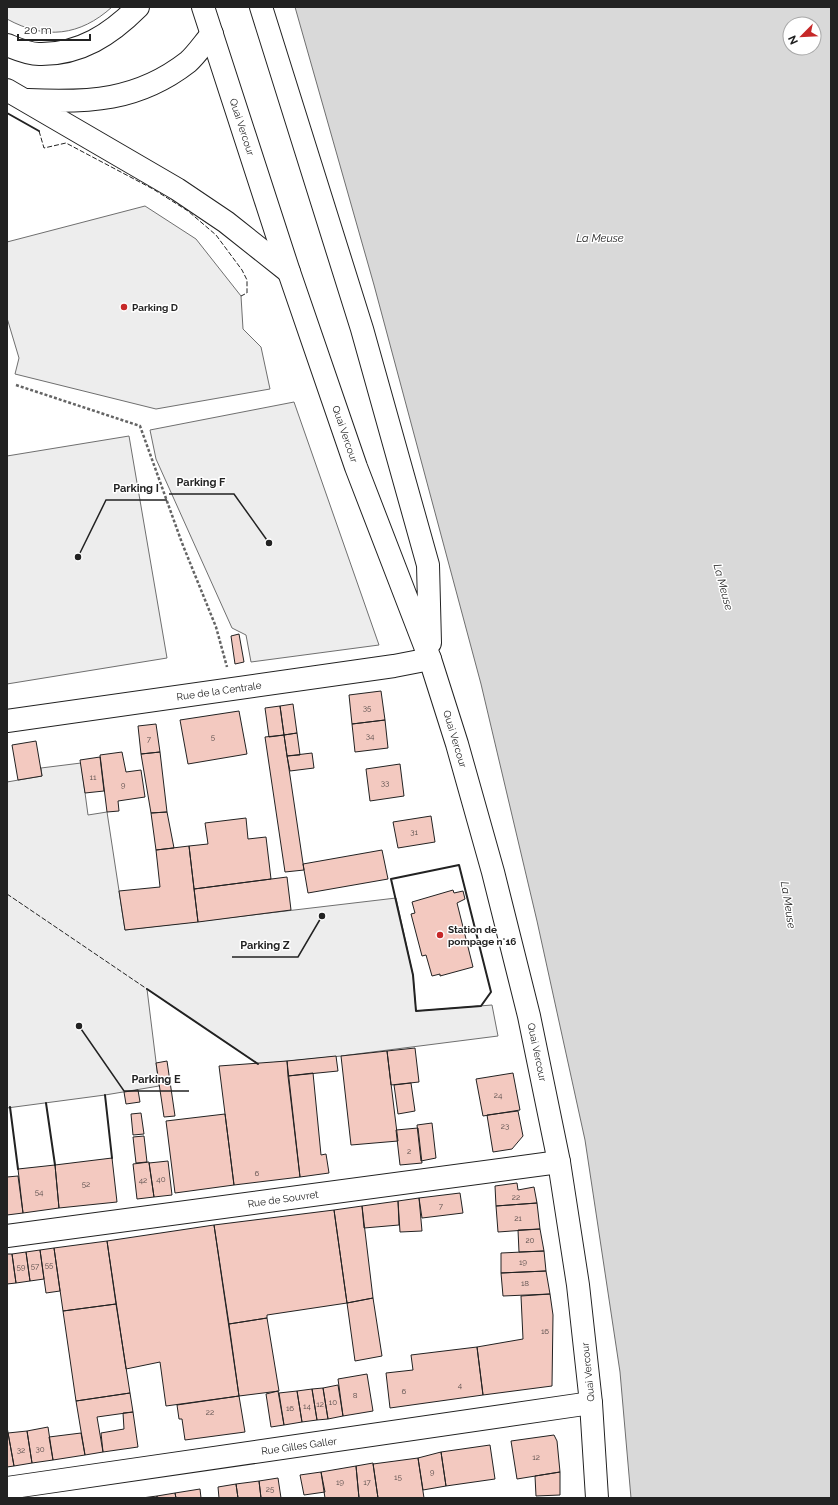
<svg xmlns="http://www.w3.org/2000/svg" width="838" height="1505" font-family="Raleway,sans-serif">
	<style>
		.green { fill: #eee; stroke: #6f6f6f }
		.parking { fill: #ededed; stroke: #6f6f6f }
		.water { fill: #d9d9d9; stroke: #6f6f6f; fill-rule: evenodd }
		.building { fill: #f3c9c0; stroke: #222 }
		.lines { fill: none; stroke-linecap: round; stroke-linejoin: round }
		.minor-casing { stroke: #222; stroke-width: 24 }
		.major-casing { stroke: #222; stroke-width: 24 }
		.highway-casing { stroke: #222; stroke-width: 24 }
		.path { stroke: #646464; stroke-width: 2.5; stroke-dasharray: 3 2; stroke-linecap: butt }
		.minor { stroke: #fff; stroke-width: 22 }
		.major { stroke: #fff; stroke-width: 22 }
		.highway { stroke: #fff; stroke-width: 22 }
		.fence { stroke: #222; stroke-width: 1; stroke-dasharray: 5 2; stroke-linecap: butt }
		.wall { stroke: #222; stroke-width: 2 }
		.poi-dot { fill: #c62828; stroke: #fff; stroke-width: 1.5 }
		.labels { text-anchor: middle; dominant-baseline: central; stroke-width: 3; stroke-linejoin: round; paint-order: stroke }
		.number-label { font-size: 8px; fill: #564c4a }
		.street-label { font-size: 10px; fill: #222; stroke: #fff }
		.poi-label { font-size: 10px; font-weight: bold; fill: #222; stroke: #fff; text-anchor: start }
		.water-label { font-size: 11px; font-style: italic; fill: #222; stroke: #fff }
		.leader { fill: none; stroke: #222; stroke-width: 1.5 }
		.callout-dot { fill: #222; stroke: #fff; stroke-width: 1.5 }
		.callout-label { font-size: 11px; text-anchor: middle; font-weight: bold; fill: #222; stroke: #fff; stroke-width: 3; stroke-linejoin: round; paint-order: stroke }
	</style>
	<rect width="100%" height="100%" fill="#fff"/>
	<path class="green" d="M7 7H112C80 36 45 40 7 19Z"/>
	<path class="parking" d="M145 206 196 239 241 296 243 329 261 347 270 389 156 409 15 374 19 358 7 318V242Z
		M294 402 379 645 251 662 246 635 232 628 156 459 150 430Z
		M129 436 167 658 7 684V456Z
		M81 763 88 815 107 812 125 930 396 898 413 975 416 1011 492 1005 498 1036 341 1056 258 1064 147 989 159 1086 105 1095 7 1108V782L42 776 41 768Z"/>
	<path class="water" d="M295 7H831V1498H631L620 1372 585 1140 537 921 481 684 374 285ZM790 24H814V48H790Z"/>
	<path class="building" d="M239 634 244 662 235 664 231 636Z
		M381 691 385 720 352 724 349 695Z
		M293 704 297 733 284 735 280 706Z
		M280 706 284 735 269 737 265 708Z
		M239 711 247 754 188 764 180 720Z
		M385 720 388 748 355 752 352 724Z
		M156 724 160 752 141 754 138 726Z
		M297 733 300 755 287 756 284 735Z
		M284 735 304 870 285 872 265 737Z
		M36 741 42 776 18 780 12 745Z
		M122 752 126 772 141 770 145 797 118 801 119 811 107 812 100 755Z
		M160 752 167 812 151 813 141 754Z
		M312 753 314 768 290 771 287 756Z
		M100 757 104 791 85 793 80 760Z
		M400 764 404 796 370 801 366 769Z
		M167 812 174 848 156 850 151 813Z
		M431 816 435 842 398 848 393 822Z
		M246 818 248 839 266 837 271 879 194 889 189 846 208 844 205 823Z
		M189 846 198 922 125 930 119 891 160 887 156 850Z
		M382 850 388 879 308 893 303 864Z
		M287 877 291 910 198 922 194 889Z
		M453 890 454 893 463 891 465 899 457 903 473 967 440 976V974L432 976 426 955 422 956 411 914 415 913 412 902Z
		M415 1048 419 1082 391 1085 387 1051Z
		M387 1051 398 1141 351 1145 341 1056Z
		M336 1056 338 1071 288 1076 287 1061Z
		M167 1061 175 1116 164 1117 156 1063Z
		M287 1061 300 1177 234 1185 219 1066Z
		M313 1073 321 1155 326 1154 329 1173 300 1177 288 1076Z
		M513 1073 520 1110 483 1116 476 1079Z
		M411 1083 415 1111 398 1114 394 1085Z
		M138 1090 140 1102 126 1104 124 1092Z
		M518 1111 523 1136 512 1149 493 1152 487 1115Z
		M141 1113 144 1134 133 1135 131 1114Z
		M225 1114 234 1185 175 1193 166 1121Z
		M432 1123 436 1158 421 1161 417 1125Z
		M418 1128 422 1163 400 1165 396 1130Z
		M144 1136 147 1162 136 1163 133 1137Z
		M112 1158 117 1202 59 1208 55 1165Z
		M168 1161 172 1195 154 1197 149 1163Z
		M149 1162 154 1197 137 1199 133 1164Z
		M55 1165 59 1208 23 1213 18 1169Z
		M18 1176 23 1213 7 1215V1177Z
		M517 1183 518 1190 534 1187 537 1203 496 1206 495 1186Z
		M460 1193 463 1213 422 1218 419 1198Z
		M419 1198 422 1231 400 1232 398 1201Z
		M398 1201 399 1225 364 1228 362 1206Z
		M537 1203 540 1229 498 1232 496 1206Z
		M362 1206 373 1298 347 1303 334 1210Z
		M334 1210 347 1303 267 1315V1318L229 1324 214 1225Z
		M214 1225 239 1396 166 1406 160 1362 126 1369 107 1241Z
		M540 1229 544 1251 519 1252 518 1230Z
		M107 1241 116 1304 63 1311 54 1248Z
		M54 1248 60 1291 46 1293 40 1250Z
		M40 1250 44 1279 30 1281 26 1252Z
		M544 1251 546 1271 501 1273V1253Z
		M26 1252 30 1281 16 1283 12 1254Z
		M7 1254H12L16 1283 7 1284Z
		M546 1271 550 1294 503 1296 501 1273Z
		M550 1294 553 1315 552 1386 483 1395 477 1347 523 1339 521 1296Z
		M373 1298 382 1356 355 1361 347 1303Z
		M116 1304 130 1393 76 1401 63 1311Z
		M267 1318 279 1391 239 1396 229 1324Z
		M477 1347 483 1395 390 1408 386 1373 413 1370 411 1355Z
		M367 1374 373 1411 343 1416 338 1379Z
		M338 1385 343 1416 328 1419 323 1388Z
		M323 1388 328 1419 317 1420 312 1389Z
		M312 1389 317 1420 302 1422 297 1391Z
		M278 1391 284 1425 271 1427 266 1394Z
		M297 1391 302 1422 284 1425 279 1393Z
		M130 1393 133 1412 97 1417 103 1452 85 1455 76 1401Z
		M239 1396 245 1432 185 1440 182 1419H179L177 1405Z
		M133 1412 138 1447 103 1452 101 1433 124 1429 123 1413Z
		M7 1427 14 1466 7 1467Z
		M48 1427 53 1460 32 1463 27 1431Z
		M27 1431 32 1463 14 1466 8 1433Z
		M81 1433 85 1455 53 1460 49 1437Z
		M554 1435 557 1441 560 1472 517 1479 511 1441Z
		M490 1445 495 1479 446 1486 441 1452Z
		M441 1452 446 1486 423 1490 418 1458Z
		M418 1458 424 1498H378L373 1464Z
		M373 1463 378 1498H359L356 1466Z
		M356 1466 359 1498H325L321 1472Z
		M321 1472 325 1492 304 1495 300 1475Z
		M560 1472V1495L536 1496 535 1476Z
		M278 1478 281 1498H261L259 1481Z
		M259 1481 261 1498H238L236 1484Z
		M236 1484 238 1498H219L218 1487Z
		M200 1489 201 1498H176L175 1493Z
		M175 1493 176 1498H157V1496Z
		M157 1496V1498H142Z"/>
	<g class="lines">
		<g class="minor-casing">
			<path id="minor" d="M7 721 394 666 430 659
				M7 1236 559 1162
				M7 1488 591 1403"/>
		</g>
		<g class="major-casing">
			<path id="major" d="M203 7 289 272 356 467 430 659 457 744 493 872 529 1016 559 1162 578 1285 591 1403 597 1498
				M261 7 362 329 428 565 430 643"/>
		</g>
		<g class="highway-casing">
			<path id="highway" d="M7 45C17 49 28 54 39 54 80 55 111 34 138 7
				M7 90 177 189 226 222 289 272
				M28 100C88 103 138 101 188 62 197 54 204 43 212 34"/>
		</g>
		<path class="path" d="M16 385 140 426 182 543 216 627 227 667"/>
		<use href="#minor" class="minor"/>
		<use href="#major" class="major"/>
		<use href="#highway" class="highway"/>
		<path class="fence" d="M39 131 44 148 66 143 153 189 188 211 216 235 242 270 247 280V293L241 296
			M7 894 147 989"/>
		<path class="wall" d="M7 113 39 131
			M459 865 491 992 481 1006 416 1011 413 975 391 879Z
			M147 989 258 1064
			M105 1095 112 1158
			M46 1103 55 1165
			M10 1107 18 1169"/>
	</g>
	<g class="poi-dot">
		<circle cx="124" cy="307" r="4"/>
		<circle cx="440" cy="935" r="4"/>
	</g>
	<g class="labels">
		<g class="number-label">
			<text x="367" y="708">35</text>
			<text x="370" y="736">34</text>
			<text x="213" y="737">5</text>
			<text x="149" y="739">7</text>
			<text x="93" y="777">11</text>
			<text x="385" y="783">33</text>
			<text x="123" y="785">9</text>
			<text x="414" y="832">31</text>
			<text x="498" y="1095">24</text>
			<text x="505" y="1126">23</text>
			<text x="409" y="1151">2</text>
			<text x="257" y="1173">6</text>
			<text x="161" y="1179">40</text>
			<text x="143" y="1180">42</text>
			<text x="86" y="1184">52</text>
			<text x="39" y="1192">54</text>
			<text x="516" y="1197">22</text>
			<text x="441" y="1206">7</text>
			<text x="518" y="1218">21</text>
			<text x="530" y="1240">20</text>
			<text x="523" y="1262">19</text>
			<text x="49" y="1265">55</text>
			<text x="35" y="1266">57</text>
			<text x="21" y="1267">59</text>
			<text x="525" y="1283">18</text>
			<text x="545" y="1331">16</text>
			<text x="460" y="1385">4</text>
			<text x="404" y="1391">6</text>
			<text x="355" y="1395">8</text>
			<text x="333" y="1402">10</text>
			<text x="320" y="1404">12</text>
			<text x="307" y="1406">14</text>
			<text x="290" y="1408">16</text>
			<text x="210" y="1412">22</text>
			<text x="40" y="1449">30</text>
			<text x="21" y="1450">32</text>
			<text x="536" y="1457">12</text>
			<text x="432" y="1472">9</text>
			<text x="398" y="1477">15</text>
			<text x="340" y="1482">19</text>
			<text x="367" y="1482">17</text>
			<text x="270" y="1489">25</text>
		</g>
		<g class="street-label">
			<text transform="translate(242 127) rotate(72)">Quai Vercour</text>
			<text transform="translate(345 434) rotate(71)">Quai Vercour</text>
			<text transform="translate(219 691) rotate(-8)">Rue de la Centrale</text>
			<text transform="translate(455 739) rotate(73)">Quai Vercour</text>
			<text transform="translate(537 1052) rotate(78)">Quai Vercour</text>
			<text transform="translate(283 1199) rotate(-8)">Rue de Souvret</text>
			<text transform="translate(588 1372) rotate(-96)">Quai Vercour</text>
			<text transform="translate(299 1446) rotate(-8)">Rue Gilles Galler</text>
		</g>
		<g class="poi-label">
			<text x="132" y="307">Parking D</text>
			<text x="448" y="929">Station de<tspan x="448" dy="12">pompage n°16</tspan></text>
		</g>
		<g class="water-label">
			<text x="600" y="238">La Meuse</text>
			<text transform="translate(723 587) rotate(75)">La Meuse</text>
			<text transform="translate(788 905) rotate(81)">La Meuse</text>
		</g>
	</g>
	<path class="leader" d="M269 543L234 494H169M78 557L106 500H167M322 916L298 957H232M79 1026L124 1091H189"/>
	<g class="callout-dot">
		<circle cx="269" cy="543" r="4"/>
		<circle cx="78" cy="557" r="4"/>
		<circle cx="322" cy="916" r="4"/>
		<circle cx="79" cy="1026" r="4"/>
	</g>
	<g class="callout-label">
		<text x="201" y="486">Parking F</text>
		<text x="136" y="492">Parking I</text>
		<text x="265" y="949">Parking Z</text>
		<text x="156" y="1083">Parking E</text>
	</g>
	<rect width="838" height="1505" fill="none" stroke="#222222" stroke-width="16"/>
	<g transform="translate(802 36) rotate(246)"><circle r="19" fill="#ffffff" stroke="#a7a7a7"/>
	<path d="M0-3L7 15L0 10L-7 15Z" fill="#c62828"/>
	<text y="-6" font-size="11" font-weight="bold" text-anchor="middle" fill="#222222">N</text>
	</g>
	<path d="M18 34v6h72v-6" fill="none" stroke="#222222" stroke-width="2"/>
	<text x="24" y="34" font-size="12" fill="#222222" stroke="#ffffff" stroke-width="3" paint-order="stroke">20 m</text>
</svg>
